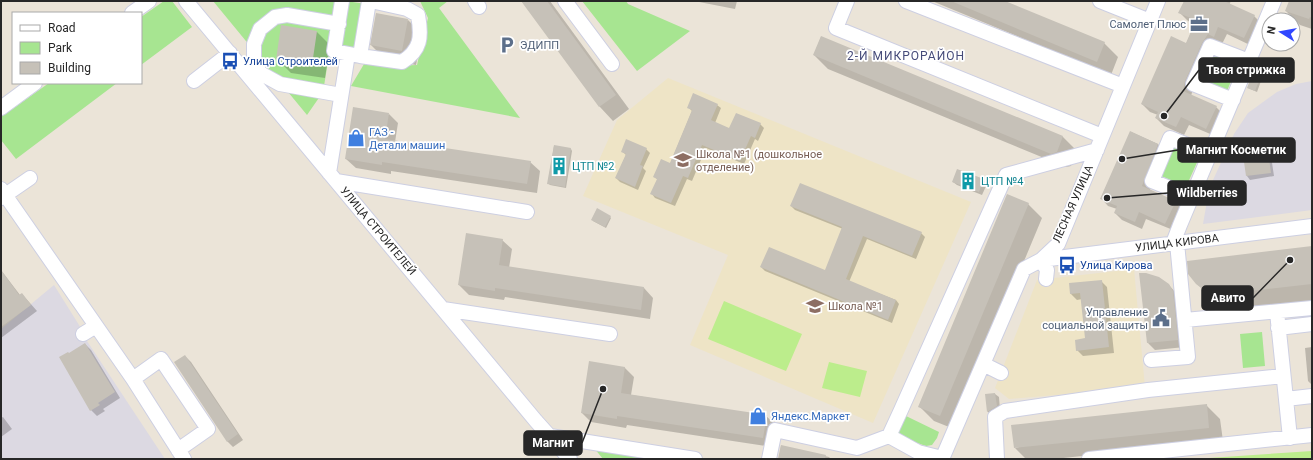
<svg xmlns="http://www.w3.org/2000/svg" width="1313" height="460" font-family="Roboto,sans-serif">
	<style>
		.industrial { fill: #dcd9e2 }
		.education { fill: #eee4c6 }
		.green { fill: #a7e591 }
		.pitch { fill: #bced8c }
		.shadow { fill: #0003 }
		.building { fill: #c6c1b8 }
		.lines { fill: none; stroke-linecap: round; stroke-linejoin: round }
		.minor-casing { stroke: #cdcfe2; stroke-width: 16 }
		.minor { stroke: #fff; stroke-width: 14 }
		.labels { text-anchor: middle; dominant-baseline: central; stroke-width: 3.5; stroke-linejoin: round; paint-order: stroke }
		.service-label { font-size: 11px; fill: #4e5e75; stroke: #fff; text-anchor: end }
		.transit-label { font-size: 11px; fill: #164399; stroke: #fff; text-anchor: start }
		.shop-label { font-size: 11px; fill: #366cbe; stroke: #fff; text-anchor: start }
		.education-label { font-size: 11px; fill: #785e54; stroke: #fff; text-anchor: start }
		.culture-label { font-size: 11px; fill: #0d838f; stroke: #fff; text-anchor: start }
		.street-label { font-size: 11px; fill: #272727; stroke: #fff }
		.neighbourhood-label { font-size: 12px; letter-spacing: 1px; fill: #464b79; stroke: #fff }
		.leader { fill: none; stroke: #272727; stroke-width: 1.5 }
		.callout-dot { fill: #272727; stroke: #fff; stroke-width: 1.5 }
		.callout { fill: #272727; stroke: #272727; stroke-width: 1.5 }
		.callout-label { font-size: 12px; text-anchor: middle; font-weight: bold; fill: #fff }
	</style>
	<rect width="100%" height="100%" fill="#ebe4d8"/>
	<path class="industrial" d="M1312 81V210L1203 224 1207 201 1213 180 1234 134 1248 113 1277 92 1296 84Z
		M54 285 79 325 85 338 165 459H1V329Z"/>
	<path class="education" d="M668 78 971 202 873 423 690 345 728 255 583 196 617 120Z
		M1134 269 1145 387 1009 399 995 388 1037 280Z"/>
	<path class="green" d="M164 1H172L192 27 141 65V17Z
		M213 1H338L323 92 307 115Z
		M346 1 366 4 357 52 338 49Z
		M420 1H448L439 8 520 118 351 86 364 64 392 66 417 65 428 18Z
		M582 1H626L628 4 690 31 637 71Z
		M1211 51 1239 62 1227 91 1199 80Z
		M49 83H117L16 159 1 140V117Z
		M1171 146 1199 158 1186 187 1159 175Z
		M1262 332 1265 366 1243 368 1240 334Z
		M906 416 939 432 937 438 932 445 926 446 897 436Z
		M594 448 649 459H603Z"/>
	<path class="pitch" d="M724 301 802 334 786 371 708 339Z
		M829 362 867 371 860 397 822 388Z
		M1312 451V459H1194Z"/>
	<path class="shadow" d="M522 1H550L629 109 613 121 600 107Z
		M694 1H737L735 9Z
		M932 1H1002L1104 43 1118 57 1111 75Z
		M1185 1H1231L1229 5 1254 16 1262 24 1252 46 1227 34 1222 44 1216 41 1193 89 1191 96 1216 107 1224 115 1215 136 1189 125 1184 135 1164 126 1156 118 1158 115 1150 112 1142 104 1186 44 1195 24 1188 21 1180 13Z
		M1290 1H1312V29L1300 25 1286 11Z
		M408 20 422 34 416 65 385 59 371 45Z
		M316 31 330 45 325 78 291 73 277 59Z
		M821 37 1063 137 1077 151 1071 166 1066 167 828 69 814 55Z
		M1253 76 1261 81 1257 92 1248 88Z
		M717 105 721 108 715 123 730 129 760 124 764 128 758 141 755 139 744 164 706 148 692 181 687 179 675 206 655 198 652 194 658 180 655 177 670 164 692 111 688 107Z
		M389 114 398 123 395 142 530 162 540 171 537 193 391 171V174L356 168 346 159Z
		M1131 132 1158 144 1165 152 1150 190 1175 202 1182 209 1173 230 1146 219 1142 229 1122 220 1115 213 1117 209 1108 206 1101 198Z
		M554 146 571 149 572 151 566 188 550 185 548 183Z
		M646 149 650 153 643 168 646 171 638 190 620 182 616 178 626 155 622 151Z
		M1268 152 1271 156 1274 176 1250 180 1247 176 1244 156Z
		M983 180 987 184 982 195 957 185 953 182Z
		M1028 204 1042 218 954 429 934 421 920 407Z
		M791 206 921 233 925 237 916 259 867 239 849 282 896 300 899 304 892 323 765 271 761 267 825 272 843 229 795 210Z
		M610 217 611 218 606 228 593 221Z
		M502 240 512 249 509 268 644 288 653 298 650 319 505 297 504 300 469 295 459 285Z
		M1312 247V303L1241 312 1223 308 1197 284Z
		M1 270 20 295 22 294 37 311 1 338Z
		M1101 281 1107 287 1114 353 1083 356 1077 350 1086 339 1082 299 1077 300 1071 294 1070 284Z
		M1168 284 1176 293 1185 347 1155 350 1148 343Z
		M85 344 91 350 120 398 103 409 105 411 97 416 91 410 69 354Z
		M1312 347V385L1308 381 1305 348Z
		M185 356 191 362 243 440 233 447 227 441Z
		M624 367 634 377 631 395 766 416 776 425 773 447 627 425 626 428 591 422 582 413Z
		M986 394H995L999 397 1000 410 991 415 988 412Z
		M1206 405 1220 419 1223 441 1054 459H1026L1015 448Z
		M3 417 12 429 1 437V418Z
		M781 446 829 457 831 459H779Z"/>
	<path class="building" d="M521 1H547L616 95 599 107Z
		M951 1H1005L1105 42 1097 62Z
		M1184 1H1224L1255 15 1244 38 1218 27 1214 37 1208 34 1202 43 1185 81 1183 91 1217 106 1206 129 1181 117 1176 127 1155 118 1158 112 1141 104 1171 36 1186 43 1196 20 1178 13Z
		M1289 1H1312V18L1310 17 1309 19 1285 11Z
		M376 13 408 19 402 51 370 45Z
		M281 25 317 31 312 65 276 60Z
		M821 36 1063 136 1057 152 1051 154 813 55Z
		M1252 75 1260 78 1255 91 1247 88Z
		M693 93 718 104 711 120 729 128 736 113 761 123 755 138 751 136 740 161 702 145 688 178 683 176 671 203 650 194 657 179 653 177 661 159 670 163 692 110 687 108Z
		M353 107 389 113 385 139 531 161 527 184 382 162V165L345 159Z
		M1130 131 1158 144 1142 186 1176 201 1165 224 1139 212 1135 222 1114 213 1117 206 1100 199Z
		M626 139 647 148 640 165 643 166 635 187 615 178 626 154 621 152Z
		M554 145 571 148 565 187 547 184Z
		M1268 151 1271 173 1246 176 1243 155Z
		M957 169 984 179 979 192 952 182Z
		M800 183 922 232 912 256 863 236 846 279 896 300 888 320 760 267 769 247 825 270 842 227 790 206Z
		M1007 194 1029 203 940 416 918 407Z
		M597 208 611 216 605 227 591 220Z
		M466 233 503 239 499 265 644 287 641 310 495 288V291L458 285Z
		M1312 246V284L1223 294 1204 290 1196 284 1188 274 1187 261Z
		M1 270 19 295 22 293 31 305 1 327Z
		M1139 273H1146L1159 277 1169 284 1173 291 1178 340 1147 343Z
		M1102 280 1109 347 1076 351 1075 340 1085 338 1080 293 1070 294 1069 283Z
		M85 343 115 392 98 403 100 405 90 411 59 357 68 352 69 353Z
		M185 355 238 434 227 442 174 362Z
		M589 361 625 367 621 393 767 415 763 438 617 416V419L581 413Z
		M995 393 997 406 987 412 985 394Z
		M1207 404 1209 428 1014 448 1011 425Z
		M781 445 826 455 825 459H778Z"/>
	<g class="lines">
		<g class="minor-casing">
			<path id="minor" d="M186 1 536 421 570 459
				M342 1 334 51 360 56 369 1
				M475 1 479 7
				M565 1 612 64
				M847 1 836 28 1102 136
				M906 1 1123 86
				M1100 1 1150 21
				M132 13 149 1
				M339 24 287 15 275 17 260 29 254 44V58L260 73 280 84 341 95
				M360 56 402 62C421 50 422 37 418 15L407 9 371 1
				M194 81 230 53
				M1233 100 1193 84 1210 46 1249 61
				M1 108 35 83
				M329 173 348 54
				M336 181 527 212
				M1 189 133 379 184 459
				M1192 197 1152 181 1170 138 1210 154
				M1 198 30 178
				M1173 243 1180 225 1274 1
				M1041 260 1312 226
				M1041 260 1047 270 1046 279
				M443 309 610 334
				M1277 312 1290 438
				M1185 320 1312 308
				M1278 328 1312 324
				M83 334 96 326
				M1151 360 1188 357 1177 243
				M983 364 1001 373
				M133 379 161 359 208 429 178 450
				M1286 399 1312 396
				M550 436 695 459
				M889 436 901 410 1006 175 1097 150
				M769 459 775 430 857 448 889 436 918 452 942 458
				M942 459 1024 269 1041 260 1058 244 1158 1
				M997 459 995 417 1005 411 1148 390 1283 376
				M1089 459 1312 435"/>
		</g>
		<use href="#minor" class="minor"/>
	</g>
	<defs>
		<g id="office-bare" transform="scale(1.38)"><path d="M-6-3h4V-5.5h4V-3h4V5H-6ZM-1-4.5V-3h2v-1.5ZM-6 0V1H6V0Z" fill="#5c6f8a" stroke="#fff" stroke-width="2.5" paint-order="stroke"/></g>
		<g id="parking-bare" transform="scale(1.38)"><path d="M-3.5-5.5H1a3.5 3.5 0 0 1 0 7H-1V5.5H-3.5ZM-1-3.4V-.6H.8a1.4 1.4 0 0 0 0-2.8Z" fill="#5c6f8a" stroke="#fff" stroke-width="2.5" paint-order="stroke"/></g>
		<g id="bus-bare" transform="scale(1.38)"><path d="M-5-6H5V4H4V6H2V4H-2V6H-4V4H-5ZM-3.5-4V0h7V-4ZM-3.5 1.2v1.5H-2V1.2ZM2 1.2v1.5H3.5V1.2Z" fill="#1a4fb4" stroke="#fff" stroke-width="2.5" paint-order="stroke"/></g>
		<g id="shop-bare" transform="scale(1.38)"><path d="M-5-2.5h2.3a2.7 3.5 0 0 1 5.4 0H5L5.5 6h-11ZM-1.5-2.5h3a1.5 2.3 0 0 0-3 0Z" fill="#3f7fe0" stroke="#fff" stroke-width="2.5" paint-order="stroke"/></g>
		<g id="school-bare" transform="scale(1.38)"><path d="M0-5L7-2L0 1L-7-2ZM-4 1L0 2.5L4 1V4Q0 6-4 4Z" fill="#8d6e63" stroke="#fff" stroke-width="2.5" paint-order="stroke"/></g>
		<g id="building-bare" transform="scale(1.38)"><path d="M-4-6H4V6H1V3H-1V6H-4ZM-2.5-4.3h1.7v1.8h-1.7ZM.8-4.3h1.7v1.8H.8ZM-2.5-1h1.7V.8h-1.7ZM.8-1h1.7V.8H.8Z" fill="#0f9aa8" stroke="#fff" stroke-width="2.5" paint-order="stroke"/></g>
		<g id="civic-bare" transform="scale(1.38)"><path d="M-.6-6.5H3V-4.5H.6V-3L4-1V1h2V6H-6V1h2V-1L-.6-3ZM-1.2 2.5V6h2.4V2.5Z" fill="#5c6f8a" stroke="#fff" stroke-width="2.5" paint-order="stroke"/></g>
	</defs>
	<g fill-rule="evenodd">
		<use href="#office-bare" x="1199" y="24"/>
		<use href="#parking-bare" x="507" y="45"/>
		<use href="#bus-bare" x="230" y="61"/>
		<use href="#shop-bare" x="356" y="138"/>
		<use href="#school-bare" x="683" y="160"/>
		<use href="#building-bare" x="559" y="166"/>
		<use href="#building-bare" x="968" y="181"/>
		<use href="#bus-bare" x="1067" y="265"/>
		<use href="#school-bare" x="815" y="306"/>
		<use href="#civic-bare" x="1161" y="318"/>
		<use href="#shop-bare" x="758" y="416"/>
	</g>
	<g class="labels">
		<g class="service-label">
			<text x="1186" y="24">Самолет Плюс</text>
			<text x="520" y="45" text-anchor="start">ЭДИПП</text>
			<text x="1148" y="312">Управление<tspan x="1148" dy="13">социальной защиты</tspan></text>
		</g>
		<g class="transit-label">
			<text x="243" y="61">Улица Строителей</text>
			<text x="1080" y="265">Улица Кирова</text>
		</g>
		<g class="shop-label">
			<text x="369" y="132">ГАЗ -<tspan x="369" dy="13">Детали машин</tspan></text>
			<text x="771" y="416">Яндекс.Маркет</text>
		</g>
		<g class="education-label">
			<text x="696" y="154">Школа №1 (дошкольное<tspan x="696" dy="13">отделение)</tspan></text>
			<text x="828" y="306">Школа №1</text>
		</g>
		<g class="culture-label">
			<text x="572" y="166">ЦТП №2</text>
			<text x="981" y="181">ЦТП №4</text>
		</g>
		<g class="street-label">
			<text transform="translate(1073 204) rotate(-66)">ЛЕСНАЯ УЛИЦА</text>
			<text transform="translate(378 231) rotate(50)">УЛИЦА СТРОИТЕЛЕЙ</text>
			<text transform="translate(1177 243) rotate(-7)">УЛИЦА КИРОВА</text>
		</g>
		<g class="neighbourhood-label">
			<text x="906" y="56">2-Й МИКРОРАЙОН</text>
		</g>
	</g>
	<path class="leader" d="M1164 116L1199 70M1122 159L1178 150M1107 198L1168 193M1290 260L1253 298M603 389L582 443"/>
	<g class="callout-dot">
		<circle cx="1164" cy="116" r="4"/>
		<circle cx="1122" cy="159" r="4"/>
		<circle cx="1107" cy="198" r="4"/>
		<circle cx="1290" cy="260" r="4"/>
		<circle cx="603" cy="389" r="4"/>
	</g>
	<g class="callout">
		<rect x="1199" y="58" width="95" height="24" rx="4"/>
		<rect x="1178" y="138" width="117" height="24" rx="4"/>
		<rect x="1168" y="181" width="78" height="24" rx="4"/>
		<rect x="1202" y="286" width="51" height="24" rx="4"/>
		<rect x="524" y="431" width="58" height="24" rx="4"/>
	</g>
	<g class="callout-label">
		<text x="1246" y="74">Твоя стрижка</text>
		<text x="1236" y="154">Магнит Косметик</text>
		<text x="1207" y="197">Wildberries</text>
		<text x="1228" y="302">Авито</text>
		<text x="553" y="447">Магнит</text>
	</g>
	<rect width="1313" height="460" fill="none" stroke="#272727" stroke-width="4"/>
	<rect x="12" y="12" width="130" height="72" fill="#ffffff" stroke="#a9a9a9"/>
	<rect x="20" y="25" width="20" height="6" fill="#ffffff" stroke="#a9a9a9"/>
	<text x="48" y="32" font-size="12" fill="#272727">Road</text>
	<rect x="20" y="42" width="20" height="12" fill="#a7e591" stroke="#a9a9a9"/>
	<text x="48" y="52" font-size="12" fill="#272727">Park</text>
	<rect x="20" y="62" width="20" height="12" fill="#c6c1b8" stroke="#a9a9a9"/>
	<text x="48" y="72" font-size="12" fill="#272727">Building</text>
	<g transform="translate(1281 32) rotate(281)"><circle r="19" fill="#ffffff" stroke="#a9a9a9"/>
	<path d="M0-3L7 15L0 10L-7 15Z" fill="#3147ff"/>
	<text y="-6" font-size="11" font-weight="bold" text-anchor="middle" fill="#272727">N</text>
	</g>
</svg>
